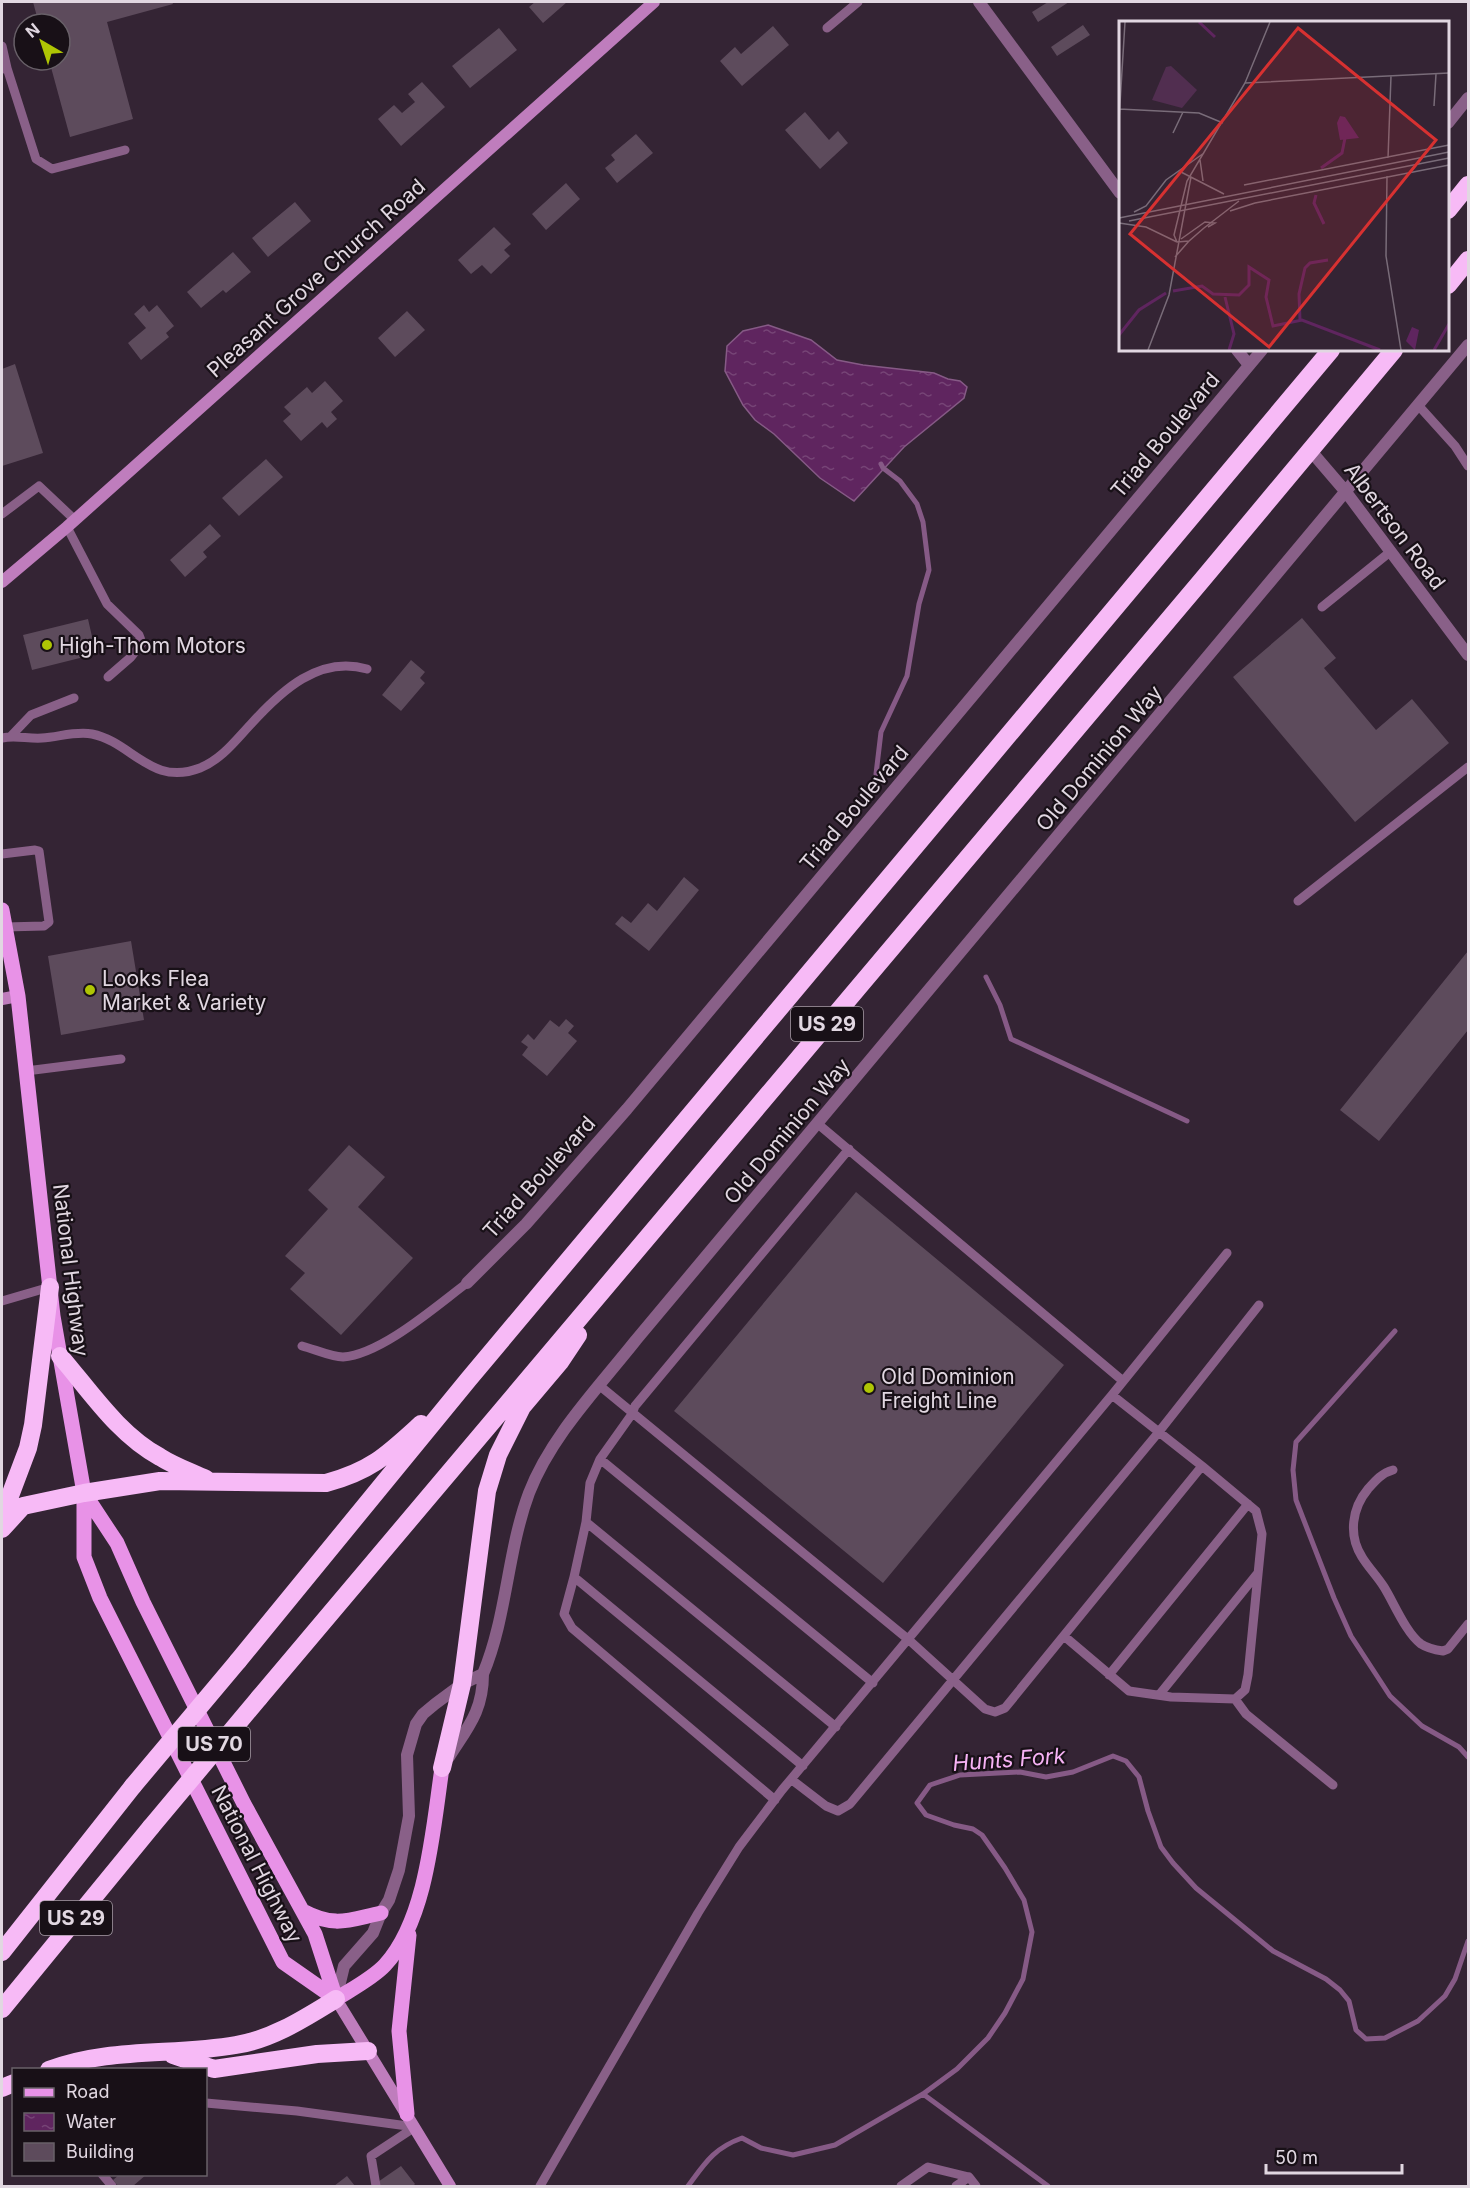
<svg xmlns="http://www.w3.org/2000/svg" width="1470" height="2188" font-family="Inter,sans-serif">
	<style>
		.water { fill: url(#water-ripples); stroke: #865a86; stroke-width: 1.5 }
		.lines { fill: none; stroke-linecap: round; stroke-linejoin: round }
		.stream { stroke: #865a86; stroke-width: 5 }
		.building { fill: #5d4b5c }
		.lane { stroke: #896088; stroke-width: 9 }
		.street { stroke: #896088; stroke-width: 12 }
		.secondary { stroke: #bf7dbd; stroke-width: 12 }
		.primary { stroke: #e892e7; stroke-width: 15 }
		.highway { stroke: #f7baf6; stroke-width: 18 }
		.highway-bridge { stroke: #f7baf6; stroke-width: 18 }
		.poi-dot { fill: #afc504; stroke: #181017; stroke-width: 2 }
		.labels { text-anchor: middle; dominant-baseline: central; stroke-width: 4.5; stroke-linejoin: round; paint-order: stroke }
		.shield { fill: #181017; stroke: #a59ba4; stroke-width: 1.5 }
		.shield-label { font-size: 20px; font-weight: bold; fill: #e1d7e1 }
		.street-label { font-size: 21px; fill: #e1d7e1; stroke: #181017 }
		.poi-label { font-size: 21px; fill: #e1d7e1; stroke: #181017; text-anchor: start }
		.water-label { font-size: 22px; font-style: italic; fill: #f6b2f4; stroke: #181017 }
		.inset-river { fill: none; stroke: #5f255f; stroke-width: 3 }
		.inset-road { fill: none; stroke: #796c79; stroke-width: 1.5 }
		.view { fill: #d73131; fill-opacity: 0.15; stroke: #d73131; stroke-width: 3 }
		.inset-edge { fill: none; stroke: #e1d7e1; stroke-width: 3 }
	</style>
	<defs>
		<pattern id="water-ripples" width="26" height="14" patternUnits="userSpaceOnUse" patternTransform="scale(1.5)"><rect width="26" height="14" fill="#5f255f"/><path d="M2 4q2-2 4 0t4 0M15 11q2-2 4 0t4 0" fill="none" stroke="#764476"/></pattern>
	</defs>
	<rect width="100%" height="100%" fill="#342434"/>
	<path class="water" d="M768 325 811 340 837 360 863 365 934 373 948 379 960 381 967 387 964 398 904 447 854 501 820 478 774 434 755 420 743 405 725 371 727 346 743 331Z"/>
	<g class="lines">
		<path class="stream" d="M876 774 881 732 907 676 919 604 929 570 923 522 917 504 900 481 883 468 881 464
			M986 977 1000 1005 1011 1039 1187 1121
			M1395 1331 1296 1442 1293 1470 1296 1500 1334 1598 1351 1636 1390 1696 1422 1726 1459 1747 1468 1757
			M923 2094 1048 2186
			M688 2186C705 2163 714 2148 742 2138L761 2148 793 2155 835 2145 923 2094 957 2069 988 2038 1005 2013 1023 1979 1032 1932 1024 1900 1005 1868 982 1835 973 1829 954 1825 926 1815 917 1803 930 1785 960 1775 1020 1772 1046 1777 1073 1772 1113 1756 1126 1761 1139 1777 1148 1811 1161 1847 1173 1863 1196 1888 1273 1951 1326 1979 1340 1990 1349 2001 1356 2030 1366 2039 1385 2038 1418 2021 1445 1996 1455 1979 1468 1941"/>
	</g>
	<path class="building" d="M33 2H172L173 4 107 22 133 119 70 137 49 60H60V24H39Z
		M535 2H567L543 23 529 7Z
		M1048 2H1069L1038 22 1032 12Z
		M1083 25 1090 35 1057 56 1051 47Z
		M773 26 789 45 742 86 720 61 735 47 741 54Z
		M499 28 517 50 470 88 452 66Z
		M422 82 445 107 401 146 378 119 394 105 402 113 415 102 408 94Z
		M805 112 829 140 838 131 848 143 820 169 785 130Z
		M636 134 653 153 617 183 605 168 615 160 611 155Z
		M566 183 580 199 546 230 532 214Z
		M295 202 311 221 268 257 252 238Z
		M494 227 511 244 504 250 510 256 491 274 482 265 471 274 458 260Z
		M233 252 251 272 226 293 223 290 201 308 187 292Z
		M144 305 149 312 157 305 174 326 166 333 169 337 141 360 128 343 146 328 134 314Z
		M407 311 425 330 395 357 378 338Z
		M15 364 43 453 2 466V369Z
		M325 381 343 401 331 412 337 419 327 428 322 422 301 441 283 421 291 414 284 407 307 387 312 393Z
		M266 459 283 477 239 516 222 498Z
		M210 524 221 536 203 552 207 557 185 577 170 560Z
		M1302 618 1336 658 1324 668 1376 730 1412 699 1449 743 1355 822 1233 677Z
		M88 619 96 654 32 670 23 635Z
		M411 660 425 672 420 678 425 683 401 711 382 695Z
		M684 877 699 890 649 951 615 924 622 916 631 923 648 903 657 911Z
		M131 941 144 1020 61 1035 48 956Z
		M1468 951V1030L1379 1141 1340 1110Z
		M566 1019 574 1026 568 1033 577 1041 547 1076 522 1055 528 1047 521 1042 528 1034 534 1040 550 1020 559 1027Z
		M349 1145 385 1177 358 1207 413 1258 341 1335 290 1289 305 1273 285 1256 328 1209 308 1190Z
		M856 1192 1064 1365 883 1583 674 1411Z
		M401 2166 415 2184 413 2186H372Z
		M120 2174H147L133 2186H118L113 2180Z
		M347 2176 355 2186H334Z"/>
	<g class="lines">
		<path class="lane" d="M827 28 858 2
			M2 46 7 68 4 69
			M7 68 36 159 52 169 125 150
			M1418 405 1455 446 1468 466
			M2 514 39 486 75 520
			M67 527 107 604 139 635 142 643 131 657 108 677
			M1322 607 1390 552
			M11 736 31 715 74 698
			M2 738C15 735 28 739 42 738 59 737 75 731 92 734 132 742 151 787 200 768 222 759 235 741 251 724 281 691 319 655 367 669
			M2 854 35 850 39 851 49 922 44 926 5 927
			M1298 901 1468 767
			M26 1071 121 1059
			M818 1124 1123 1381
			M2 1301 50 1287
			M302 1346C314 1349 331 1357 343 1357 382 1354 436 1306 467 1283
			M600 1386 909 1640 985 1709 995 1712 1005 1708 1202 1466 1112 1395
			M600 1459 873 1683
			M1393 1470C1382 1473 1376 1480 1368 1489 1352 1508 1348 1535 1362 1557 1368 1567 1377 1576 1384 1587 1394 1603 1406 1633 1421 1644 1427 1648 1436 1650 1443 1651L1448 1649 1468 1624
			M586 1522 574 1577 803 1766
			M574 1577 564 1614 572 1628 775 1800
			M1064 1636 1129 1691 1171 1697 1235 1699 1245 1690 1248 1675 1262 1534 1256 1511 1202 1466
			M1109 1675 1248 1504
			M1159 1695 1257 1574
			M1235 1699 1246 1714 1333 1785
			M836 1727 586 1522 590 1483 600 1459 632 1414 635 1406 849 1149
			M792 1780 826 1806 838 1811 850 1804 1158 1433 1259 1305
			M206 2103 297 2111 415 2127
			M102 2174 112 2186
			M376 2186 371 2156 415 2127
			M540 2186 698 1913 739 1847 782 1790 1112 1395 1227 1253
			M901 2186 928 2167 969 2177
			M956 2186 969 2177 976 2186"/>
		<path class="street" d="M979 2 1120 193
			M1448 123 1468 98
			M1237 350 1249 365
			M1310 450 1346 492 1468 655
			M467 1283 526 1224 627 1109 1262 350
			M483 1674C507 1617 507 1552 529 1493 551 1436 598 1388 636 1340L1468 345
			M336 1999 344 1966 373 1933 381 1913 389 1900 399 1870 409 1816 407 1755 416 1724 423 1714 435 1704 462 1684 483 1674C483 1711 468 1727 449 1757"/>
		<path class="secondary" d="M2 582 67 527 654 2
			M2 999 18 996
			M336 1999 450 2186"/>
		<path class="primary" d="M2 910 18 996 53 1316 84 1493V1557L100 1598 283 1962 336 1999
			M84 1493 117 1543 143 1602 244 1804 315 1934 336 1999
			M303 1911C335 1928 348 1920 381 1913
			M336 1999C352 1989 373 1978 385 1965 427 1919 433 1828 442 1768
			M407 2114 399 2031 409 1935"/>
		<path class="highway" d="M1448 210 1468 185
			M1448 285 1468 260
			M60 1356C91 1392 118 1434 160 1457 174 1466 191 1472 206 1479
			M2 1517 28 1448 33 1425 50 1287
			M2 1529 23 1506 84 1493 160 1481 326 1483C371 1471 387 1455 421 1424
			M238 1661 468 1380 1331 350
			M259 1698 1202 580 1394 350
			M442 1768 462 1684 487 1491 498 1455 522 1407 560 1362 578 1335
			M2 1952 133 1786
			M2 2009 151 1827
			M173 2055 214 2069 317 2054 368 2051
			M49 2070C108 2047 175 2056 236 2045 273 2039 305 2018 336 1999
			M2 2088 14 2083"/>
		<path class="highway-bridge" d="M133 1786 238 1661
			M151 1827 259 1698"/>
	</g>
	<g class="poi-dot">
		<circle cx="47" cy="645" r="6"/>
		<circle cx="90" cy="990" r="6"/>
		<circle cx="869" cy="1388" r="6"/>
	</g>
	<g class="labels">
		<g class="shield">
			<rect x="791" y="1007" width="72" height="34" rx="4.5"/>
			<rect x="178" y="1727" width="72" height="34" rx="4.5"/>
			<rect x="40" y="1901" width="72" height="34" rx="4.5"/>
		</g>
		<g class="shield-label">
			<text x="827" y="1024">US 29</text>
			<text x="214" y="1744">US 70</text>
			<text x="76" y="1918">US 29</text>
		</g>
		<g class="street-label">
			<text transform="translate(316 278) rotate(-42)">Pleasant Grove Church Road</text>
			<text transform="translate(1165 435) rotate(-50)">Triad Boulevard</text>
			<text transform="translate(1395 526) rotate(53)">Albertson Road</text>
			<text transform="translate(1099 758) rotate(-50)">Old Dominion Way</text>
			<text transform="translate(854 808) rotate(-50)">Triad Boulevard</text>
			<text transform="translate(787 1131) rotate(-50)">Old Dominion Way</text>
			<text transform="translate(539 1177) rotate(-48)">Triad Boulevard</text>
			<text transform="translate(71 1270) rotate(83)">National Highway</text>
			<text transform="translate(257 1864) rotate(63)">National Highway</text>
		</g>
		<g class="poi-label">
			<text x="59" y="645">High-Thom Motors</text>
			<text x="102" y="978">Looks Flea<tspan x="102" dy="24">Market &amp; Variety</tspan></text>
			<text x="881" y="1376">Old Dominion<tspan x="881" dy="24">Freight Line</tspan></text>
		</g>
		<g class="water-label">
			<text transform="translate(1009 1759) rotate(-4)">Hunts Fork</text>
		</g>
	</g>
	<g transform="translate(1119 21)">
		<rect width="330" height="330" fill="#342434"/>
		<path d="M52 45 78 69 63 87 33 79 47 46Z" fill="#512e50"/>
		<path d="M221 95 226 96 240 117 221 119 218 102ZM293 306 300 309 296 329 287 320Z" fill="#5f255f"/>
		<path class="inset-river" d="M80 1 96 16M202 147 223 132 226 117M197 174 195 182 205 203M54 270 83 265 94 273 120 274 130 264V246L150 259 147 276 154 305 183 299 261 329M106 276 115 313 110 329M181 299 180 273 186 247 191 242 209 239M0 314 20 289 47 272M315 329 330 303"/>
		<path class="inset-road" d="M126 62 330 52M315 85 317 53M0 88 80 92 104 102M0 99 6 1M54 112 64 91M269 137 272 55M81 139 84 160M62 151 105 173M268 155 267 235 282 329M125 164 330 124M111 190 136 182 330 144M15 191 27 185 47 159 85 132M0 197 330 131M10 200 330 137M0 202 27 206 58 221M85 207 120 180M62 218 86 201 96 202 89 206M58 221 55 214 68 160 126 62 151 1M58 221 70 220 85 207M56 236 70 220M29 329 50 274 72 156"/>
		<path class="view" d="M179 7 317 119 150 326 11 213Z"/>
		<rect width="330" height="330" class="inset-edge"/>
	</g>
	<rect width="1470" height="2188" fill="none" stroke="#e1d7e1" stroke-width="6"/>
	<rect x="12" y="2068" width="195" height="108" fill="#181017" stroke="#686068" stroke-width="1.5"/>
	<rect x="24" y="2088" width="30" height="9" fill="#e892e7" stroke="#686068" stroke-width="1.5"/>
	<text x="66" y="2098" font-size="18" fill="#e1d7e1">Road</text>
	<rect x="24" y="2113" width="30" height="18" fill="url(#water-ripples)" stroke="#686068" stroke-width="1.5"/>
	<text x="66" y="2128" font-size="18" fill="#e1d7e1">Water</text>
	<rect x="24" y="2143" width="30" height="18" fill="#5d4b5c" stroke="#686068" stroke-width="1.5"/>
	<text x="66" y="2158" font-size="18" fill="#e1d7e1">Building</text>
	<g transform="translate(42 42) rotate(321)"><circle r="28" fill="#181017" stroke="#686068" stroke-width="1.5"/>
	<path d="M0-4.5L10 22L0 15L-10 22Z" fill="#afc504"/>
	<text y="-9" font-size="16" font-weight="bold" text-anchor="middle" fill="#e1d7e1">N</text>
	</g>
	<path d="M1266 2164v9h136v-9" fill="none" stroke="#e1d7e1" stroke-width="3"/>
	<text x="1275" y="2164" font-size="18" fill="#e1d7e1" stroke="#181017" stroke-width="4.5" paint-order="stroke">50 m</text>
</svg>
